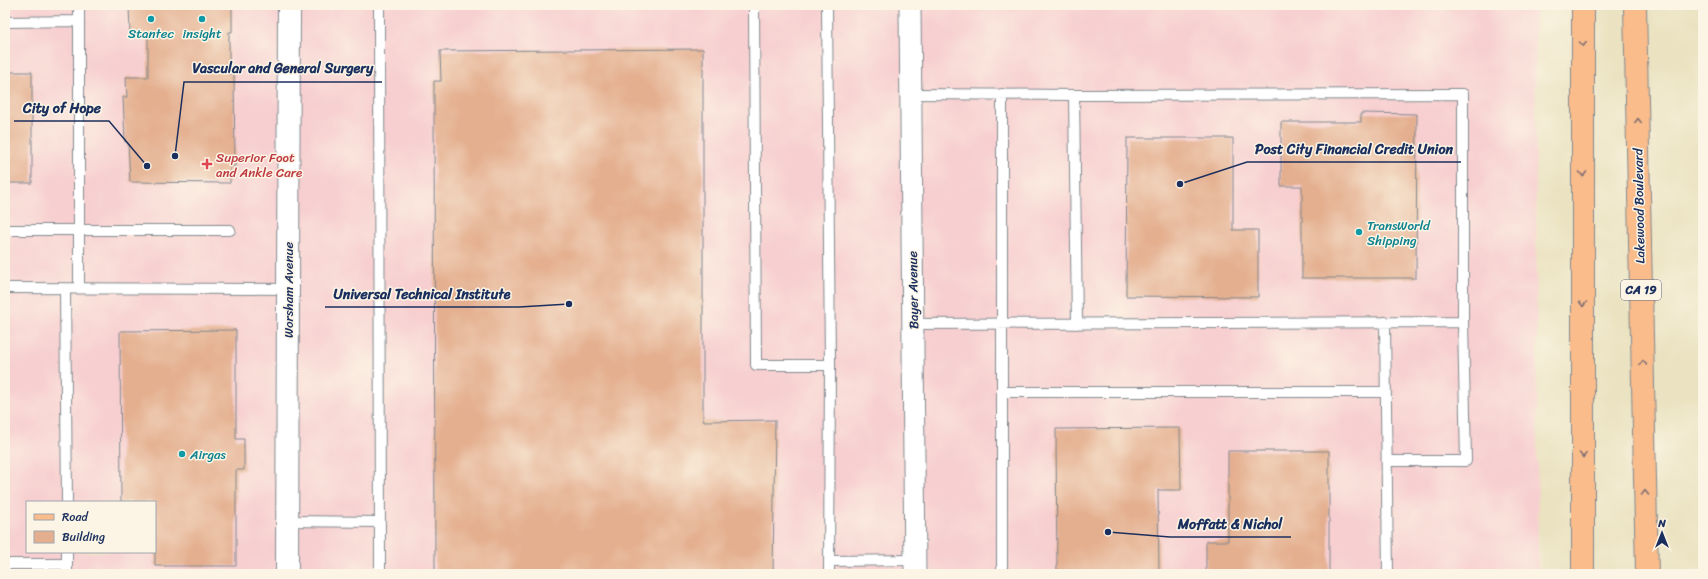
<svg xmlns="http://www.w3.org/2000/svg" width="1708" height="579" font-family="Sriracha,sans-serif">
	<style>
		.built { fill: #f7cfd0; fill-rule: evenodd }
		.building { fill: #e4af8f }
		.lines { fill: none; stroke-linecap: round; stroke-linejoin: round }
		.service-casing { stroke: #82888f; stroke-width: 12 }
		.minor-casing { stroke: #82888f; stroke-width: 23 }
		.tertiary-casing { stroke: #82888f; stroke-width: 24 }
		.primary-casing { stroke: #82888f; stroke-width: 24 }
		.service { stroke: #fff; stroke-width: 10 }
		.minor { stroke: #fff; stroke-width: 21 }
		.tertiary { stroke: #fff; stroke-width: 22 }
		.primary { stroke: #fabc8b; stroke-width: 22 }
		.oneway { stroke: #7f6e72 }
		.culture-dot { fill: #0f9aa8; stroke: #fcf5e5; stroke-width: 1.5 }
		.health-dot { fill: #e0444e; stroke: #fcf5e5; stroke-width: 1.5 }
		.labels { text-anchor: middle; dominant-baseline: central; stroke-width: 3; stroke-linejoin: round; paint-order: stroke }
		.shield { fill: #fcf5e5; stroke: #5e6a86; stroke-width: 1 }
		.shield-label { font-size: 12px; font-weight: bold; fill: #1b2f5e }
		.culture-label { font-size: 13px; fill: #0d838f; stroke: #fcf5e5 }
		.health-label { font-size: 13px; fill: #be3a42; stroke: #fcf5e5; text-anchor: start }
		.street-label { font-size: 13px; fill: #1b2f5e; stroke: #fcf5e5 }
		.leader { fill: none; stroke: #1b2f5e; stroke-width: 1.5 }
		.callout-dot { fill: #1b2f5e; stroke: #fcf5e5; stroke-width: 1.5 }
		.callout-label { font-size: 14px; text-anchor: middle; font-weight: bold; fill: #1b2f5e; stroke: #fcf5e5; stroke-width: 3; stroke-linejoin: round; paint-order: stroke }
	</style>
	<rect width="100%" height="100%" fill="#fcf5e5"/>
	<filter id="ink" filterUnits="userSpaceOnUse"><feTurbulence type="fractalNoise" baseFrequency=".025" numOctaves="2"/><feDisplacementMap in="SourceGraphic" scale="8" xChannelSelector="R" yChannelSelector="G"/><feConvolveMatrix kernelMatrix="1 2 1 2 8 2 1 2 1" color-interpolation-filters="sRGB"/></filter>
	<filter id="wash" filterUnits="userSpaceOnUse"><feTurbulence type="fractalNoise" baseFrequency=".012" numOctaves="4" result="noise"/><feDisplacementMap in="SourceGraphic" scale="16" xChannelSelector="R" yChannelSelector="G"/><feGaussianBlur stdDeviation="0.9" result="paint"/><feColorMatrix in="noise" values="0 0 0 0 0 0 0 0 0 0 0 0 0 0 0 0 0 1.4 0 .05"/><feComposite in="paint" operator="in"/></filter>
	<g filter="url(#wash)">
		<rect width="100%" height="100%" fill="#eae2c0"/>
		<path class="built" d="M5 5H1535L1538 574H5ZM27 502H155V552H27Z"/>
		<g id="blocks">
			<path class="building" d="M129 5H232V32H229V74H234L235 166H230V183L130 182 128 142H125L123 97H127L126 77H148V34H130Z
				M703 49V421L775 420 773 574H435L434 81H441L440 51Z
				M5 72H32V183H5Z
				M1361 113 1417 114 1416 278H1302V186H1281V122H1361Z
				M1127 138H1233V230H1258V297L1126 296Z
				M236 330V439H244V470H236V566H155V502H121L120 331Z
				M1180 428 1181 490H1158L1159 574H1057L1056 429Z
				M1228 451H1329V574H1206V541H1228Z"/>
		</g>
	</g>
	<g filter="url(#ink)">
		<use href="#blocks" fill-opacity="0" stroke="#82888f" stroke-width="1"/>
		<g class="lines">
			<g class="service-casing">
				<path id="service" d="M79 5V288
					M379 5 380 574
					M754 5 756 365H830
					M827 5 830 365 829 574
					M5 22 79 21
					M911 94 1074 95 1463 94V322L913 324
					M1074 95 1077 324
					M5 230H230
					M5 288 288 289
					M65 289 67 502
					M1385 322 1388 574
					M1003 392H1386
					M1387 461H1466L1463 322
					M287 521 379 522
					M67 552V574
					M829 561 915 560
					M5 564H67
					M1002 574V94"/>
			</g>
			<g class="minor-casing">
				<path id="minor" d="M910 5 915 574"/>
			</g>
			<g class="tertiary-casing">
				<path id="tertiary" d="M287 574 289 5"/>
			</g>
			<g class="primary-casing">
				<path id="primary" d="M1635 5 1647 574
					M1583 574V5"/>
			</g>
			<use href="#service" class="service"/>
			<use href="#minor" class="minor"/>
			<use href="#tertiary" class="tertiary"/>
			<use href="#primary" class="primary"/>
		</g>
		<defs><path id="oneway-chevron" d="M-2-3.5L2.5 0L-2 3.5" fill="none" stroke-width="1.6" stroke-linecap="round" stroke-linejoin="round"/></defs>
		<g class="oneway">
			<use href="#oneway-chevron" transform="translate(1583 44) rotate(90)"/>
			<use href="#oneway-chevron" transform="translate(1638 121) rotate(-91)"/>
			<use href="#oneway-chevron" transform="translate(1583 174) rotate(90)"/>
			<use href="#oneway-chevron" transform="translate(1583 304) rotate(90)"/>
			<use href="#oneway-chevron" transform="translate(1643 363) rotate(-91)"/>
			<use href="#oneway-chevron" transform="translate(1583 455) rotate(90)"/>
			<use href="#oneway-chevron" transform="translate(1645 493) rotate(-91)"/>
		</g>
	</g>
	<g class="culture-dot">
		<circle cx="151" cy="19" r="4"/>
		<circle cx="202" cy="19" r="4"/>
		<circle cx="1359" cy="232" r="4"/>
		<circle cx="182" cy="454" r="4"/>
	</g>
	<path class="health-dot" d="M205 158h4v4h4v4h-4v4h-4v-4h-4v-4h4z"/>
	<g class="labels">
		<rect class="shield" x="1621" y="280" width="40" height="20" rx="3"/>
		<g class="shield-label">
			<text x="1641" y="290">CA 19</text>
		</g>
		<g class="culture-label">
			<text x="151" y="33">Stantec</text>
			<text x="202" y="33">insight</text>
			<text x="1367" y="225" text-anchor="start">TransWorld<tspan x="1367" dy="15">Shipping</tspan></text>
			<text x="190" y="454" text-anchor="start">Airgas</text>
		</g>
		<g class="health-label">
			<text x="216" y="157">Superior Foot<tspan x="216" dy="15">and Ankle Care</tspan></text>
		</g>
		<g class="street-label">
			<text transform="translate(1639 206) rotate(-91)">Lakewood Boulevard</text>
			<text transform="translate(288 290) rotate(-90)">Worsham Avenue</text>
			<text transform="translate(913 290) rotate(-91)">Bayer Avenue</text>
		</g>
	</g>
	<path class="leader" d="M175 156L184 82H382M147 166L109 121H14M1180 184L1247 162H1461M569 304L519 307H325M1108 532L1170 537H1291"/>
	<g class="callout-dot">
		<circle cx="175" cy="156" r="4"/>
		<circle cx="147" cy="166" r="4"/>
		<circle cx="1180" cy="184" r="4"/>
		<circle cx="569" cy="304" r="4"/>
		<circle cx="1108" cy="532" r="4"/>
	</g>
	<g class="callout-label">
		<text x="283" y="73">Vascular and General Surgery</text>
		<text x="62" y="113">City of Hope</text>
		<text x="1354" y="154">Post City Financial Credit Union</text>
		<text x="422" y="299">Universal Technical Institute</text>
		<text x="1230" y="529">Moffatt &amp; Nichol</text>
	</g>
	<rect width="1708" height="579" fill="none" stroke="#fcf5e5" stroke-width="20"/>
	<rect x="26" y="501" width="130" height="52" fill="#fcf5e5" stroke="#a2a6af"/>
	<rect x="34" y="514" width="20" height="6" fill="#fabc8b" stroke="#a2a6af"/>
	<text x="62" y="521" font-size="12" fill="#1b2f5e">Road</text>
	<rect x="34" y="531" width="20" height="12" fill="#e4af8f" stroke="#a2a6af"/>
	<text x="62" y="541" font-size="12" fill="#1b2f5e">Building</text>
	<g transform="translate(1662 533)" stroke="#fcf5e5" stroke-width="3" paint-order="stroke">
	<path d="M0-3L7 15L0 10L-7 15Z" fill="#1b2f5e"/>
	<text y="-6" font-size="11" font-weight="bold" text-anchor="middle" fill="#1b2f5e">N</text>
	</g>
</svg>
